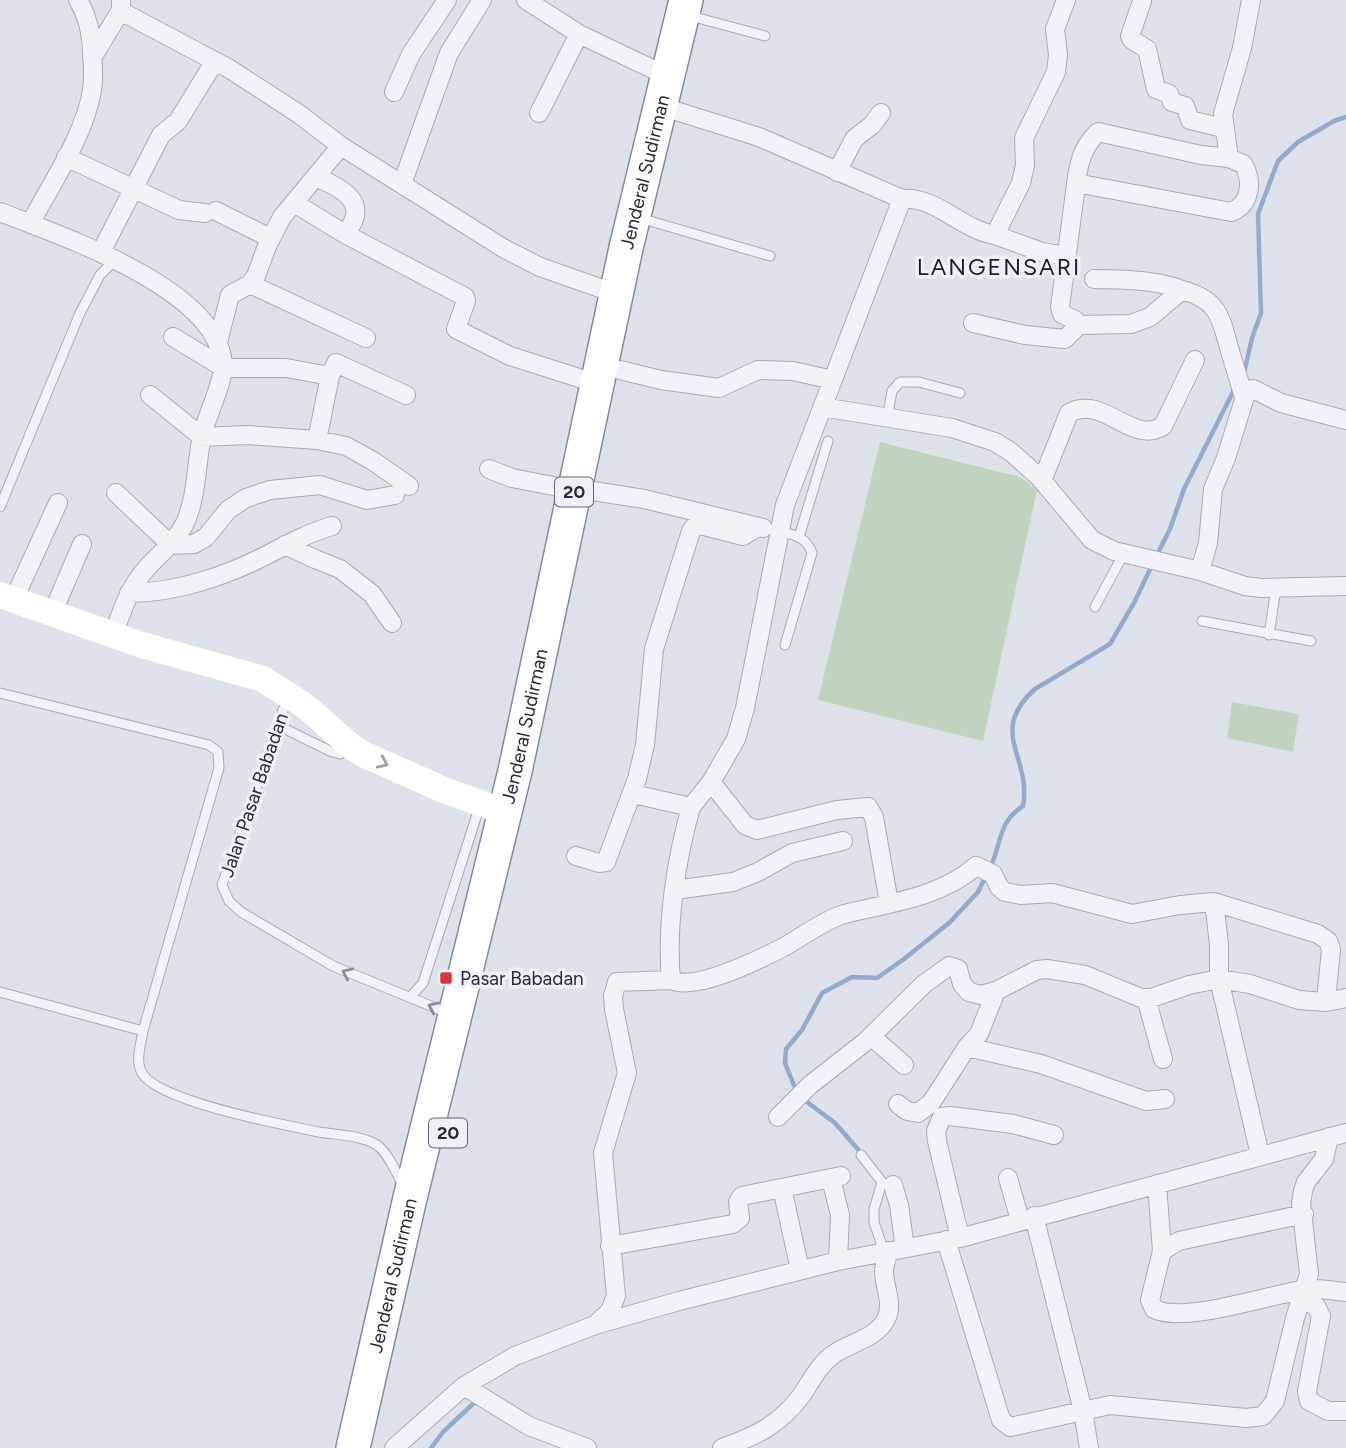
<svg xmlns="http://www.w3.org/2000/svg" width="1346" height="1448" font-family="Figtree,sans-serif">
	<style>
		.green { fill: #c1d3bd }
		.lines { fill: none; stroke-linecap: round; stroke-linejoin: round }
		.stream { stroke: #94aacd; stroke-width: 4.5 }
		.lane-casing { stroke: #a6abb7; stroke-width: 11 }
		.street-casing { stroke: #a6abb7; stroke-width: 20 }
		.highway-casing { stroke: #838ca1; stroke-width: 36 }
		.lane { stroke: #f0f2f7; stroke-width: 9 }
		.street { stroke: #f0f2f7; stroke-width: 18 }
		.secondary { stroke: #fff; stroke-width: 26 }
		.highway { stroke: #fff; stroke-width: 33 }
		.oneway { stroke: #9da0aa }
		.oneway2 { stroke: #8a8f9c }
		.poi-dot { fill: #dc343e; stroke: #edf0f6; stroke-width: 2.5 }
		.labels { text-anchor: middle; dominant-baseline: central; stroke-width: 7; stroke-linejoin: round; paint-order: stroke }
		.shield { fill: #edf0f6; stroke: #616777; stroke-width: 2 }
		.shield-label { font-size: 18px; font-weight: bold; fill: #252c41 }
		.street-label { font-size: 19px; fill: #252c41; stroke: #edf0f6 }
		.poi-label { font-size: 19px; fill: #252c41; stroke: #edf0f6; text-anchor: start }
		.quarter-label { font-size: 23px; letter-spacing: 2px; fill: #171e31; stroke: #edf0f6 }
	</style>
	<rect width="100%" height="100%" fill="#dde1e9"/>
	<path class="green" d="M880 442 1020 477 1037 490 983 741 818 700Z
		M1232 702 1299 714 1293 752 1227 738Z"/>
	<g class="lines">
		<path class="stream" d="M1244 373 1252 338 1261 313 1258 214 1278 161 1298 142 1334 121 1346 117
			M1157 555 1170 529 1184 489 1236 386
			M990 868C1002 844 997 823 1023 806 1032 757 987 732 1035 689L1110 644 1135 601 1153 563
			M797 1093 785 1063 786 1049 802 1030 822 993 852 977 877 978 904 959 949 923 978 892 986 876
			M803 1099 835 1123 863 1155
			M431 1448 443 1432 475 1402 480 1405"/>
		<g class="lane-casing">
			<path id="lane" d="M698 18 765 36
				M650 221 770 256
				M887 419 892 391 900 382H919L960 393
				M0 507 80 313 100 275 115 260
				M780 532C795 534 807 538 812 553L785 645
				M799 537 828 441
				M1095 607 1124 553
				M1202 621 1311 641
				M1269 635 1276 588
				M0 693 209 745 218 752 219 768 143 1031C141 1044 135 1061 142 1073 159 1102 285 1125 319 1132 337 1135 361 1135 377 1145 389 1154 396 1173 403 1185
				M287 699 222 885 229 901 241 912 333 966 448 1013
				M279 726 332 752 340 754 350 749
				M0 992 143 1031
				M411 996 423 983 480 805
				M861 1155 882 1182 874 1209V1222L884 1252"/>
		</g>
		<g class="street-casing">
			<path id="street" d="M121 0V10L126 14 228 68 299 114 341 146 503 248 540 267 617 294
				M526 0 579 34 667 76
				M1142 1 1130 36 1132 40 1147 49 1156 89 1169 94 1172 102 1185 106 1190 120 1223 128
				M92 58 121 10
				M394 92 411 54 447 0
				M539 113 579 34
				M66 157 179 210 205 213
				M837 172 854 139 872 125 881 113
				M315 177C343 188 371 203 345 234L465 297 466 301 456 329 510 356 598 384
				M1076 183 1231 212C1251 205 1253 180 1243 164L1229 158
				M402 184 449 53 482 0
				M902 199C936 196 962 230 995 235L1021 183 1025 165 1024 138 1056 72 1058 55 1055 29 1066 0
				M294 203 345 234
				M216 211 270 238
				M0 212C61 236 219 289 223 365 224 382 206 417 202 436 196 464 197 499 184 525 175 543 159 554 146 569 129 588 122 611 113 635
				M30 224C51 184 85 135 92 90 94 78 93 64 92 52 91 32 88 17 78 0
				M995 235 1042 252 1066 256
				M101 252 161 135 178 121 215 61
				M1094 279C1124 280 1154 279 1182 290
				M250 284 366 338
				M973 323 1025 335 1065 339 1079 325 1131 324 1150 317 1182 290C1215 299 1220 313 1228 344 1233 362 1239 380 1244 397
				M1079 325 1075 320 1062 314 1060 307 1077 177C1080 158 1084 146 1098 132L1201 155 1229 158 1223 114 1242 48 1251 0
				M173 337 224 368H286L330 376
				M218 342 230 295 250 284 256 276 267 246 282 217 341 146
				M620 370 661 380 719 388 758 370 793 371 833 380
				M150 395 202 437 247 435 317 440 346 446 373 461 409 486
				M822 407 952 428 995 442 1011 452 1039 477 1092 540 1114 551 1200 571 1245 586 1261 588 1346 586
				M317 440 330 376 336 363 406 395
				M489 469 512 478 574 490
				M1042 481 1069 413C1104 394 1132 446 1163 426L1195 360
				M593 491 644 499 763 528
				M116 493 171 545 194 544 206 537 228 510 246 498 270 490 320 485 367 500 395 495
				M285 545 315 559 340 569 372 594 392 623
				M1200 571 1208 543 1213 489 1226 458 1246 393 1253 389 1281 403 1346 420
				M129 593C174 593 223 577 263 557 286 545 308 533 332 526
				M14 599 58 503
				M52 614 82 544
				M711 782 745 825 757 830 837 810 868 807 874 817 889 903
				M633 794 691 807 711 782 736 739 745 708 785 505 902 199 759 137 676 111
				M691 807C676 860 666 925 671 980 696 992 760 959 784 947 803 936 820 923 841 915 887 903 940 898 976 866L993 874 999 887 1005 892 1021 895 1052 893 1132 914 1180 905 1214 902 1219 944V979L1260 1155
				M576 856 599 863 606 862 637 779 645 745 654 649 691 531 694 527 700 525 743 536 758 527
				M675 890 733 882 758 872 792 853 843 841
				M1214 902 1318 934 1328 941 1331 949 1326 1002
				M1146 998 1163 1059
				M871 1036 904 1065
				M967 1047 1041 1064 1146 1101 1165 1099
				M898 1104 907 1111 918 1113 931 1103 967 1047 979 1034 996 991
				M778 1117 810 1085 865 1042 924 984 949 966 958 969 962 984 969 992 981 995 996 991 1037 970 1047 969 1085 975 1141 998H1151L1189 985 1219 979 1250 984 1299 1000 1326 1002 1346 998
				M1008 1178 1020 1220
				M831 1179 840 1215 838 1261
				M1157 1184 1162 1251 1150 1300 1154 1309C1184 1324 1267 1295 1303 1290 1316 1287 1332 1291 1346 1292
				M893 1185 899 1205 905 1248
				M782 1188 800 1270
				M1034 1216 1083 1411 1089 1448
				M960 1238 937 1141 936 1131 942 1117 950 1116 1013 1124 1054 1135
				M946 1240 1001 1420 1010 1427 1110 1405 1246 1418 1263 1416 1275 1401 1295 1318 1309 1274 1301 1203 1303 1191 1306 1182 1324 1159 1329 1137
				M610 1246 733 1224 740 1218 738 1202 742 1196 841 1176
				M1162 1251 1179 1241 1304 1214
				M1301 1299 1316 1306 1321 1316 1307 1391 1309 1401 1328 1411H1346
				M595 1325 610 1311 616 1296 603 1153 627 1073 614 1009 613 996 617 982 671 980
				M464 1386 529 1426 587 1448
				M394 1448 464 1386 515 1356 595 1325 679 1301 838 1261 960 1238 1346 1133
				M722 1448C756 1436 779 1425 801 1396 811 1382 819 1364 834 1354 851 1342 876 1339 886 1319 894 1304 884 1287 884 1271 884 1264 887 1258 889 1251"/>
		</g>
		<g class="highway-casing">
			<g id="highway">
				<path id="s1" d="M353 1448 410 1198 515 771 626 248 686 0"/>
			</g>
		</g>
		<use href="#lane" class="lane"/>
		<use href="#street" class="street"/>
		<path class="secondary" d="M0 595 142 645 263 679 305 706 353 748 363 754 444 790 505 812"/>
		<use href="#highway" class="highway"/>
	</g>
	<defs><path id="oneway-chevron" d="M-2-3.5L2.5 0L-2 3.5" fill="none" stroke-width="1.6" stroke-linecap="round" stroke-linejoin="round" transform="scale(1.75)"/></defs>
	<use class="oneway" href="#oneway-chevron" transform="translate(383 763) rotate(24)"/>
	<g class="oneway2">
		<use href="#oneway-chevron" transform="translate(347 973) rotate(-155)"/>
		<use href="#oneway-chevron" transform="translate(433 1007) rotate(-156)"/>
	</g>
	<rect class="poi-dot" x="439" y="971" width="14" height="14" rx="3.5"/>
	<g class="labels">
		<g class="shield">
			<rect x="555" y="477.5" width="38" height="29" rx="5"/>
			<rect x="429" y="1118.5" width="38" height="29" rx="5"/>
		</g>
		<g class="shield-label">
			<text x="574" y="492">20</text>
			<text x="448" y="1133">20</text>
		</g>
		<g class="street-label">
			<text stroke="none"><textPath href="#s1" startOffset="1309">Jenderal Sudirman</textPath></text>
			<text stroke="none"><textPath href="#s1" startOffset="742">Jenderal Sudirman</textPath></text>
			<text transform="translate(254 795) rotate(-71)">Jalan Pasar Babadan</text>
			<text stroke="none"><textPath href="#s1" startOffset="177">Jenderal Sudirman</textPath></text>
		</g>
		<g class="poi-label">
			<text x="460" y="978">Pasar Babadan</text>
		</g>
		<g class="quarter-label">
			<text x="999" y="267">LANGENSARI</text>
		</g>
	</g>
</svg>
